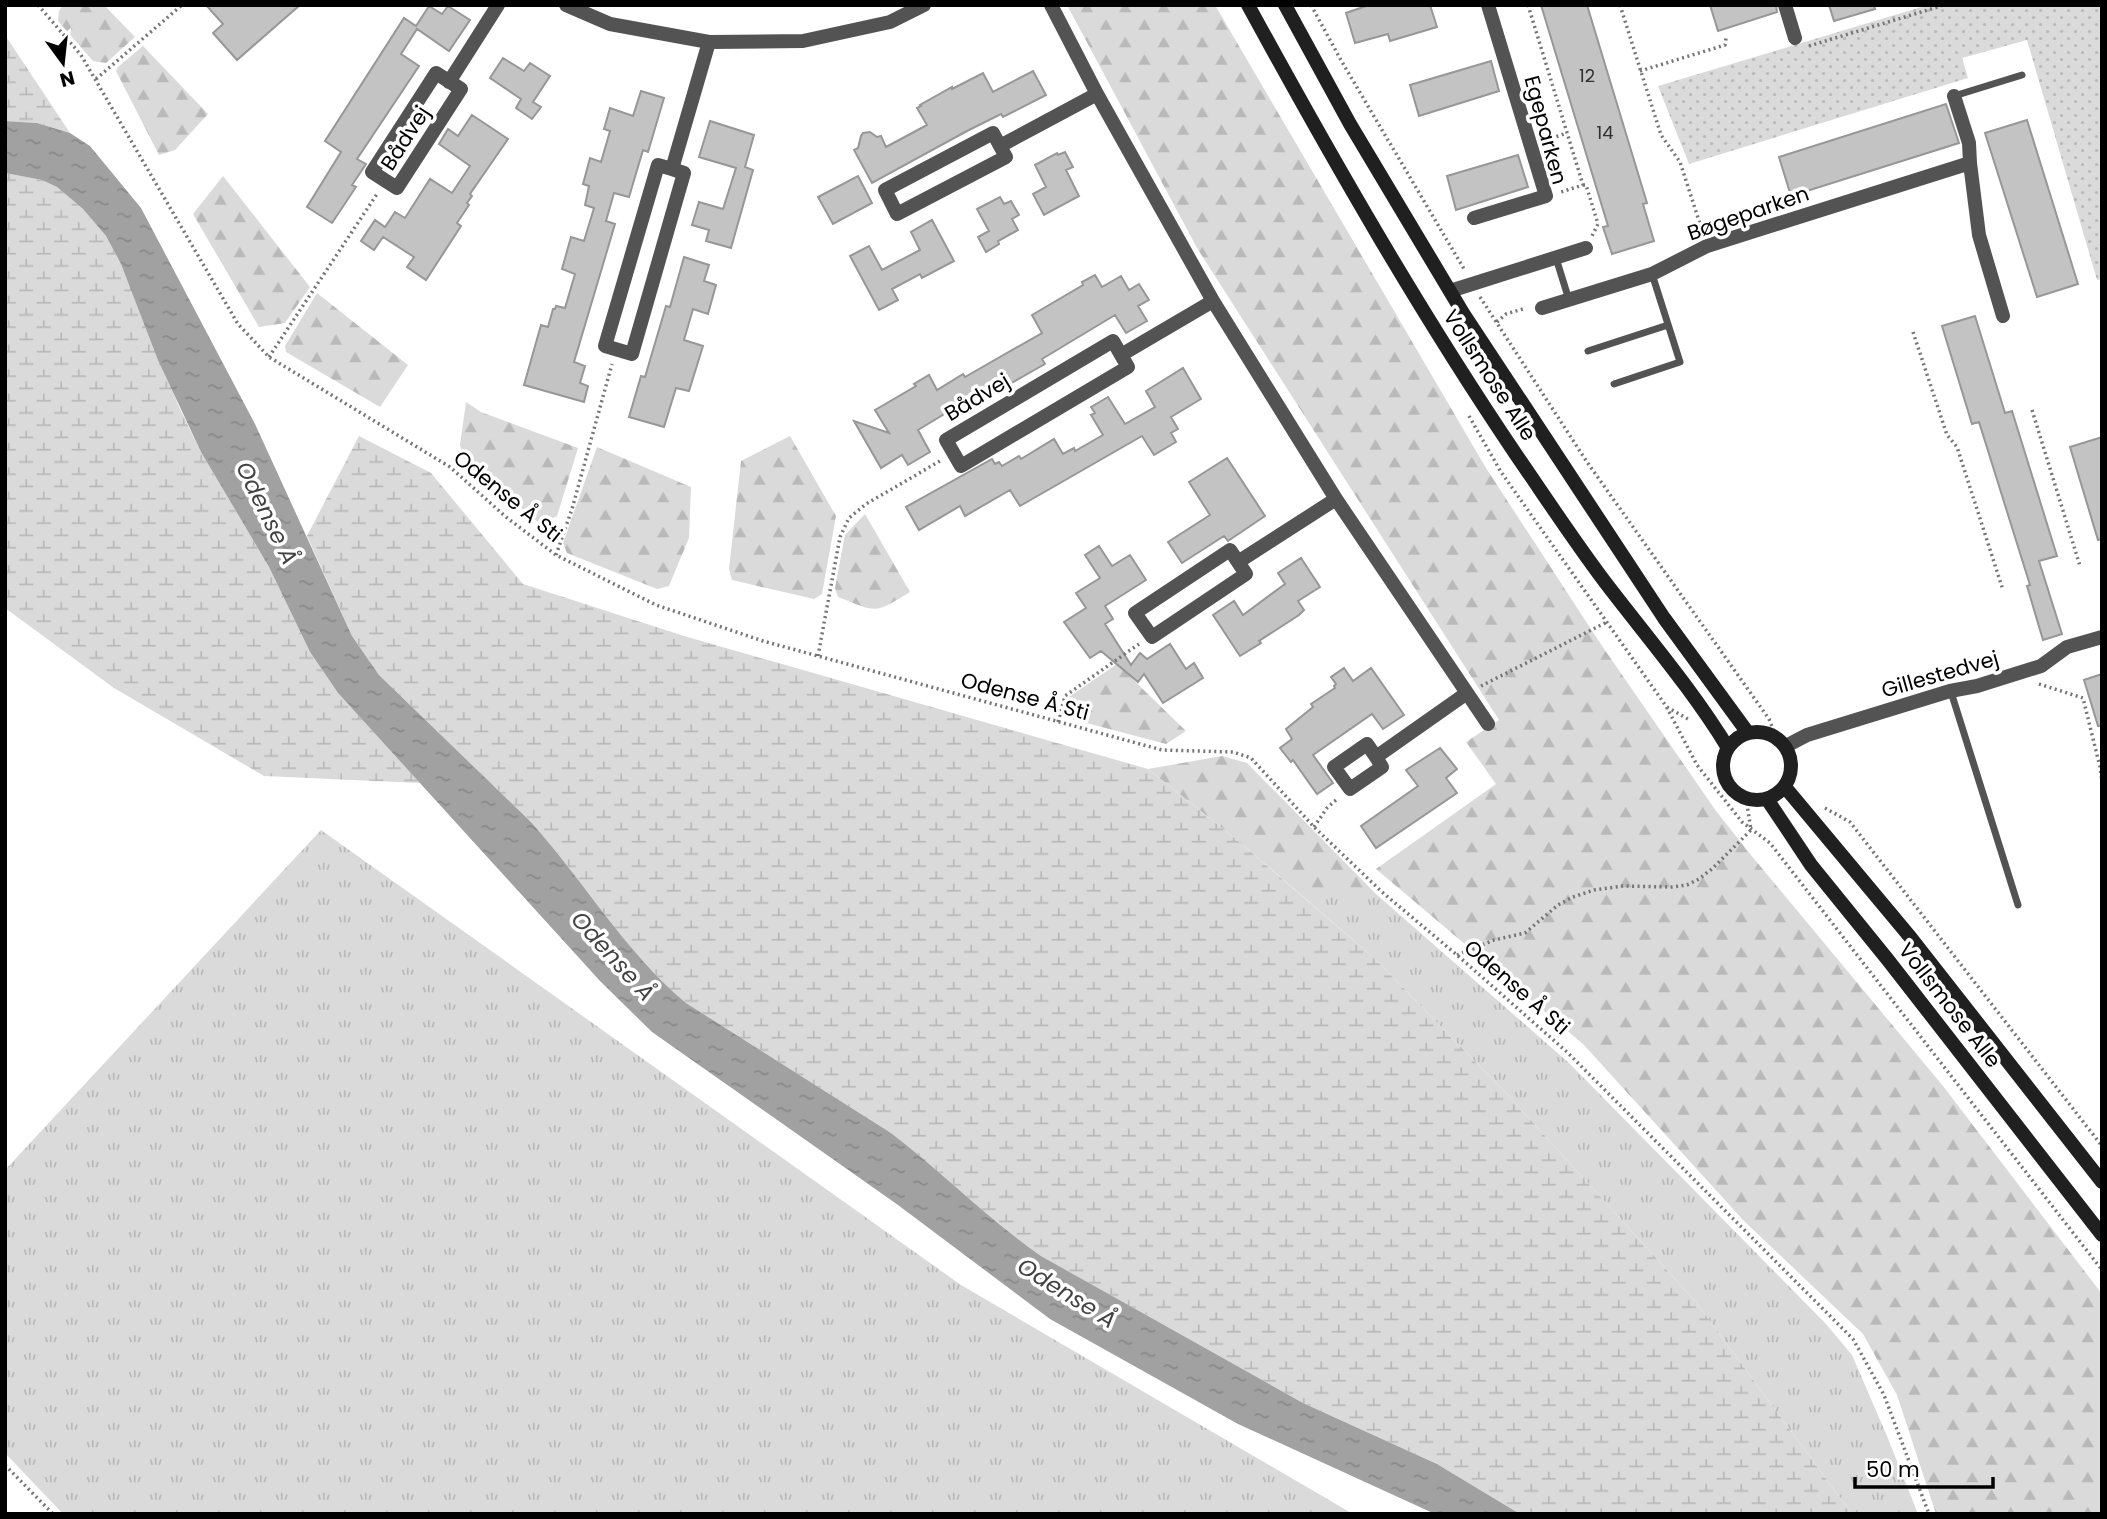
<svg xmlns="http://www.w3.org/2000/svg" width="2107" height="1519" font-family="Poppins,sans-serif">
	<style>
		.grass { fill: url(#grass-tufts) }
		.forest { fill: url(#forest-firs) }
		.wetland { fill: url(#wetland-marsh) }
		.park { fill: url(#park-dots) }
		.water { fill: url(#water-ripples) }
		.building { fill: #c3c3c3; stroke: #979797; stroke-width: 2 }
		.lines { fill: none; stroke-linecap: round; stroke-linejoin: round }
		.path { stroke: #757575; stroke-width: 3.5; stroke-dasharray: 2 3.5; stroke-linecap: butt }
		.lane { stroke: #535353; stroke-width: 7 }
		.street { stroke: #535353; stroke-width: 14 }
		.secondary { stroke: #202020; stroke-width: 14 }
		.labels { text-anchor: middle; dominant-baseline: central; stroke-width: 7; stroke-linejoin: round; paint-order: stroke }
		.number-label { font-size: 18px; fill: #313131 }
		.street-label { font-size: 21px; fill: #000; stroke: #fff }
		.water-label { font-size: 23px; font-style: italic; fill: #424242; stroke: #fff }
	</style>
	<defs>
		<pattern id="grass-tufts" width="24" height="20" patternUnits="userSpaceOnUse" patternTransform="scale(1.75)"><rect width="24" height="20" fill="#dadada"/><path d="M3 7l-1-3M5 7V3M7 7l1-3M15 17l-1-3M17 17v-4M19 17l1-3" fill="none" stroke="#b9b9b9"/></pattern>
		<pattern id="forest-firs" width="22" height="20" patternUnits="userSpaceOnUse" patternTransform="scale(1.75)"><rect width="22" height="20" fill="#dadada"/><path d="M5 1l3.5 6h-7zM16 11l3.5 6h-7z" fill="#b9b9b9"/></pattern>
		<pattern id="wetland-marsh" width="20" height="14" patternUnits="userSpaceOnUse" patternTransform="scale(1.75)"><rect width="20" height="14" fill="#dadada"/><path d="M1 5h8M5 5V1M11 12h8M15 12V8" fill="none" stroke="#b9b9b9"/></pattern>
		<pattern id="park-dots" width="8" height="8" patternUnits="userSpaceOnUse" patternTransform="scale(1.75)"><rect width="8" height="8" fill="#dadada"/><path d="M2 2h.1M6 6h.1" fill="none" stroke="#b9b9b9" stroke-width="1.8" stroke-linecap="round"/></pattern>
		<pattern id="water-ripples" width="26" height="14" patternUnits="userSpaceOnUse" patternTransform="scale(1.75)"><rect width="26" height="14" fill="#a1a1a1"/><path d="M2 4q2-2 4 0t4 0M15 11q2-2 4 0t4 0" fill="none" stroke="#898989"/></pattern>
	</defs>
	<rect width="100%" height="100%" fill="#fff"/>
	<path class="grass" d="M321 830 961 1285 1353 1514H63L5 1453V1170Z
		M1300 894H1376L1569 1063 1826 1324 1852 1355 1887 1436 1918 1514H1852L1695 1301 1506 1093 1374 958Z"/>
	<path class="forest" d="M63 5H104L135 37 106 63 93 61 58 21 59 11Z
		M1067 5H1215L1486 468 1598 640 1716 811 1751 855 1943 1086 2102 1294V1514H1936L1897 1395 1863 1334 1744 1221 1583 1044 1376 869 1496 784 1466 742 1499 720 1197 248Z
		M143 46 208 114 175 150 159 155 116 71 118 67Z
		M223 176 310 287 285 323 259 327 193 214Z
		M317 293 408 365 380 407 286 352 285 346Z
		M466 402 481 412 578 448 557 516 540 524 463 458 460 445Z
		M790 436 836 516 822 594 814 599 732 580 729 569 741 461Z
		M597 447 691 487 689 538 669 586 657 589 567 553 563 543Z
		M865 514 910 592C873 615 877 612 838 597L835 588 845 535Z
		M1117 664 1186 731 1166 744 1064 717 1069 697Z
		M1222 756 1247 763 1376 894H1300L1237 840 1148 769Z"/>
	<path class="wetland" d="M5 35 70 133 37 123 5 121Z
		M5 173 42 180 57 187 83 209 106 236 121 264 179 407 201 452 269 567 310 652 338 693 420 783 264 776 114 688 5 608Z
		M359 436 431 473 523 584 684 636 1148 769 1237 840 1374 958 1506 1093 1695 1301 1852 1514H1520L1437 1464 1303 1403 1041 1256C988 1219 942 1172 891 1133L686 1003C625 952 584 881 531 822L379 675 352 636 307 536Z"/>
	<path class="park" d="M1928 5H2102V279L2097 280 2027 40 1962 58 1968 78 1689 164 1658 86Z"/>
	<path class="water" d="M5 121 37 123 70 133 90 146 141 208 255 424 352 636 379 675 531 822C584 881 625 952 686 1003L891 1133C942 1172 988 1219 1041 1256L1303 1403 1437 1464 1520 1514H1435L1238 1424 1050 1319 898 1205 652 1032 600 981 338 693 310 652 269 567 201 452 158 360 121 264 106 236 83 209 57 187 42 180 5 173Z"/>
	<path class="building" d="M206 5H300L237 60 213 33 223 24Z
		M1369 5H1430L1437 27 1390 41 1388 34 1355 43 1346 13Z
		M1541 5H1587L1647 203 1643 204 1654 241 1612 254 1603 227 1608 226Z
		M1710 5H1776L1777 12 1718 31Z
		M1829 5H1874L1875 9 1834 21Z
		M429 6 442 14 448 6 470 20 449 51 417 29 401 54 419 66 357 159 366 164 352 185 356 187 332 223 307 207 341 152 325 141 404 18 416 26Z
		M503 58 524 71 530 63 550 76 533 102 541 107 532 119 516 108 521 99 490 78Z
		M1491 61 1499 91 1419 116 1410 85Z
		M1033 71 1046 95 1003 117 1001 114 967 131 872 183 854 150 858 148 861 136 863 133 870 132 877 137 881 136 886 147 927 125 917 108 921 106 920 105 952 87V89L983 73 993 92Z
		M641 91 664 98 648 152 643 150 629 197 614 193 606 221 615 224 574 362 585 366 580 383 588 386 584 402 524 385 541 325 548 327 553 309H555L556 306 565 308 575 274 562 269 571 237 584 241 594 208 585 205 589 186 583 184 590 158 601 162 610 131 604 129 610 108 633 116Z
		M1946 104 1959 143 1791 196 1779 157Z
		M472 115 508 139 470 194 472 196 467 203 469 205 457 223 461 226 426 280 407 267 414 257 383 237 374 250 361 241 375 220 385 227 395 212 405 218 430 179 452 193 470 166 439 144 448 129 458 136Z
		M2027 120 2078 284 2037 297 1985 133Z
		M710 121 754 135 745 167 753 170 731 248 706 241 709 230 692 225 699 202 723 209 736 168 699 157Z
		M1065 152 1073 167 1066 170 1079 196 1044 215 1033 194 1046 187 1035 165 1057 153 1058 155Z
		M1518 155 1528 187 1456 210 1447 176Z
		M858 176 872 203 833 224 818 197Z
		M1000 197 1004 204 1011 201 1019 215 1012 219 1018 230 998 241 999 244 986 252 978 237 989 231 977 209Z
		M932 220 954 261 922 278 920 274 892 289 898 300 879 310 850 256 869 246 882 270 920 250 911 232Z
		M684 257 709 265 704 281 716 285 708 314 693 309 684 340 703 346 689 391 676 388 664 427 629 417 641 376 645 377 666 306 670 307Z
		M1095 275 1102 287 1121 276 1129 290 1139 284 1149 300 1138 306 1147 321 1126 333 1115 315 1042 359 1045 364 992 394 989 387 918 430 930 452 908 465 902 455 881 468 854 421 889 433 875 410 916 386 914 384 929 375 937 390 963 374 965 377 1042 333 1032 315 1083 285 1082 282Z
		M1975 316 2005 413 2012 411 2057 556 2039 561 2062 634 2043 640 2027 586 2030 585 1979 422 1972 424 1942 326Z
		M1183 368 1201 399 1171 417 1178 429 1171 433 1176 442 1154 455 1142 436 1020 506 1010 490 965 516 960 506 919 530 906 507 992 459 995 464 999 462 1002 466 1019 456 1021 459 1054 439 1063 454 1074 448 1075 451 1103 435 1091 415 1095 413 1091 407 1108 397 1125 424 1155 407 1146 391Z
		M2102 437V539L2098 540 2070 447Z
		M1227 458 1265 516 1228 541 1224 536 1182 563 1168 542 1210 515 1189 482Z
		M1099 546 1112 566 1130 555 1146 580 1105 606 1113 619 1105 624 1131 665 1140 653 1147 659 1170 644 1186 669 1194 663 1203 678 1163 703 1144 674 1138 682 1101 651 1090 658 1064 622 1086 608 1076 593 1100 578 1085 555Z
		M1301 558 1320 587 1298 601 1304 610 1299 615 1259 641 1261 643 1240 656 1213 615 1234 601 1243 615 1285 584 1278 573Z
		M1344 668 1353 681 1371 668 1404 715 1383 729 1372 714 1313 755 1333 783 1317 794 1293 760 1291 762 1280 748 1292 739 1286 729 1313 707 1311 704 1335 688 1334 686 1336 684 1331 677Z
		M2102 674V726H2098L2084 680Z
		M1440 748 1457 769 1446 778 1457 793 1376 848 1361 826 1418 786 1406 770Z"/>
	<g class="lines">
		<path class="path" d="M38 5 81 55 238 324 269 357 450 467 506 517 556 555 656 605 763 641 1162 750 1233 752 1251 758 1314 827 1382 892 1457 955 1567 1052 1853 1339 1884 1395 1929 1514
			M1311 5 1342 62 1464 269
			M1528 5 1583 185 1561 192
			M1620 5 1661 135 1680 162 1702 230
			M1809 46 1941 6
			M1640 71 1725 45 1726 38
			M96 79 182 5
			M1546 140 1567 133
			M1583 185H1586L1598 224 1592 236
			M1480 297 1587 462 1769 719 1775 734
			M1497 322 1506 314 1526 308
			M1913 332 1947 435 1957 447 2003 590
			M269 357 377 194
			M2032 410 2080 566
			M1469 416 1501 472 1666 706 1697 765 1742 822 1770 843 2102 1270
			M556 555 572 509 612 364
			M818 656 840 537 849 518 866 504 940 461
			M2039 684 2083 698 2100 767 2102 782
			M1481 686 1607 622
			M1667 707 1688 719
			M1058 722 1065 696 1139 644
			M1825 808 1850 822 2102 1146
			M1314 827 1327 808 1337 799
			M1457 955 1494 940 1525 933 1558 905 1573 897 1594 890 1623 886 1672 887 1687 885 1699 879 1713 868 1751 830 1746 798
			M5 1465 53 1514"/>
		<path class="lane" d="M1954 96 2022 75
			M1556 258 1569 300
			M1588 351 1668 325
			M1614 384 1680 362 1652 274
			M1951 692 2018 905"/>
		<path class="street" d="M566 5 610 24 709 42 803 41 890 22 924 5
			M1051 5 1097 94 1213 301 1336 499 1488 724
			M1785 5 1795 38
			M436 73 461 89 397 188 372 172Z
			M449 82 498 5
			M1954 96 1969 143 1970 163
			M1000 146 993 133 885 190 897 214 1006 157 1000 146 1097 94
			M672 169 684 173 632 354 605 346 658 165 672 169 709 42
			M1474 218 1546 196 1488 5
			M1450 291 1586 248
			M1542 308 1652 274 1707 246 1970 163 1979 235 2003 316
			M1121 355 1113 341 946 440 961 466 1128 367 1121 355 1213 301
			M1238 562 1230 550 1135 613 1152 637 1246 574 1238 562 1336 499
			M1786 746 1807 735 1950 691 1977 686 2041 666 2067 647 2102 637
			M1376 757 1367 744 1334 767 1350 789 1382 767 1376 757 1467 693"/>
		<path class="secondary" d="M1248 5C1332 159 1419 311 1517 456 1546 498 1574 541 1605 582 1647 637 1692 689 1728 748
			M1285 5 1350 124 1463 313 1664 618 1748 733
			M1723 766a34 34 0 1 1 68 0a34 34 0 1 1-68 0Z
			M1785 787 1911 938 2102 1182
			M1767 799 1811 865 1888 960 2102 1235"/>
	</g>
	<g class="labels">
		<g class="number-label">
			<text x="1587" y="75">12</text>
			<text x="1605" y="132">14</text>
		</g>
		<g class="street-label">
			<text transform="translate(1546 130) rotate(75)">Egeparken</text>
			<text transform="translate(405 138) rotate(-57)">Bådvej</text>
			<text transform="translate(1748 213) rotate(-19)">Bøgeparken</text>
			<text transform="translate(1490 375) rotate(57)">Vollsmose Alle</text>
			<text transform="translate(977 397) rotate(-31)">Bådvej</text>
			<text transform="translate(508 496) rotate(39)">Odense Å Sti</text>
			<text transform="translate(1940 674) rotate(-16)">Gillestedvej</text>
			<text transform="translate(1025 696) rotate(15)">Odense Å Sti</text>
			<text transform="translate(1517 987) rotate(41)">Odense Å Sti</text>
			<text transform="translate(1950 1005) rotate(52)">Vollsmose Alle</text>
		</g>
		<g class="water-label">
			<text transform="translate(267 513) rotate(64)">Odense Å</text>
			<text transform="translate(613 956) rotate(48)">Odense Å</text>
			<text transform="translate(1067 1293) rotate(32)">Odense Å</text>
		</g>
	</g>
	<rect width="2107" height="1519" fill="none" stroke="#000000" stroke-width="14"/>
	<g transform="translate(63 63) rotate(165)" stroke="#ffffff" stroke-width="5" paint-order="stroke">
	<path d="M0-5L12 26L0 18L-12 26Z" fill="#000000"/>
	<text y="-10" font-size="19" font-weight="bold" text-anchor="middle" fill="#000000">N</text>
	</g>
	<path d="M1855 1477v10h138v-10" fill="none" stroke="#000000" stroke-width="3.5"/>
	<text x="1866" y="1477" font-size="21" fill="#000000" stroke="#ffffff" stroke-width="5" paint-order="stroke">50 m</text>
</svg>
